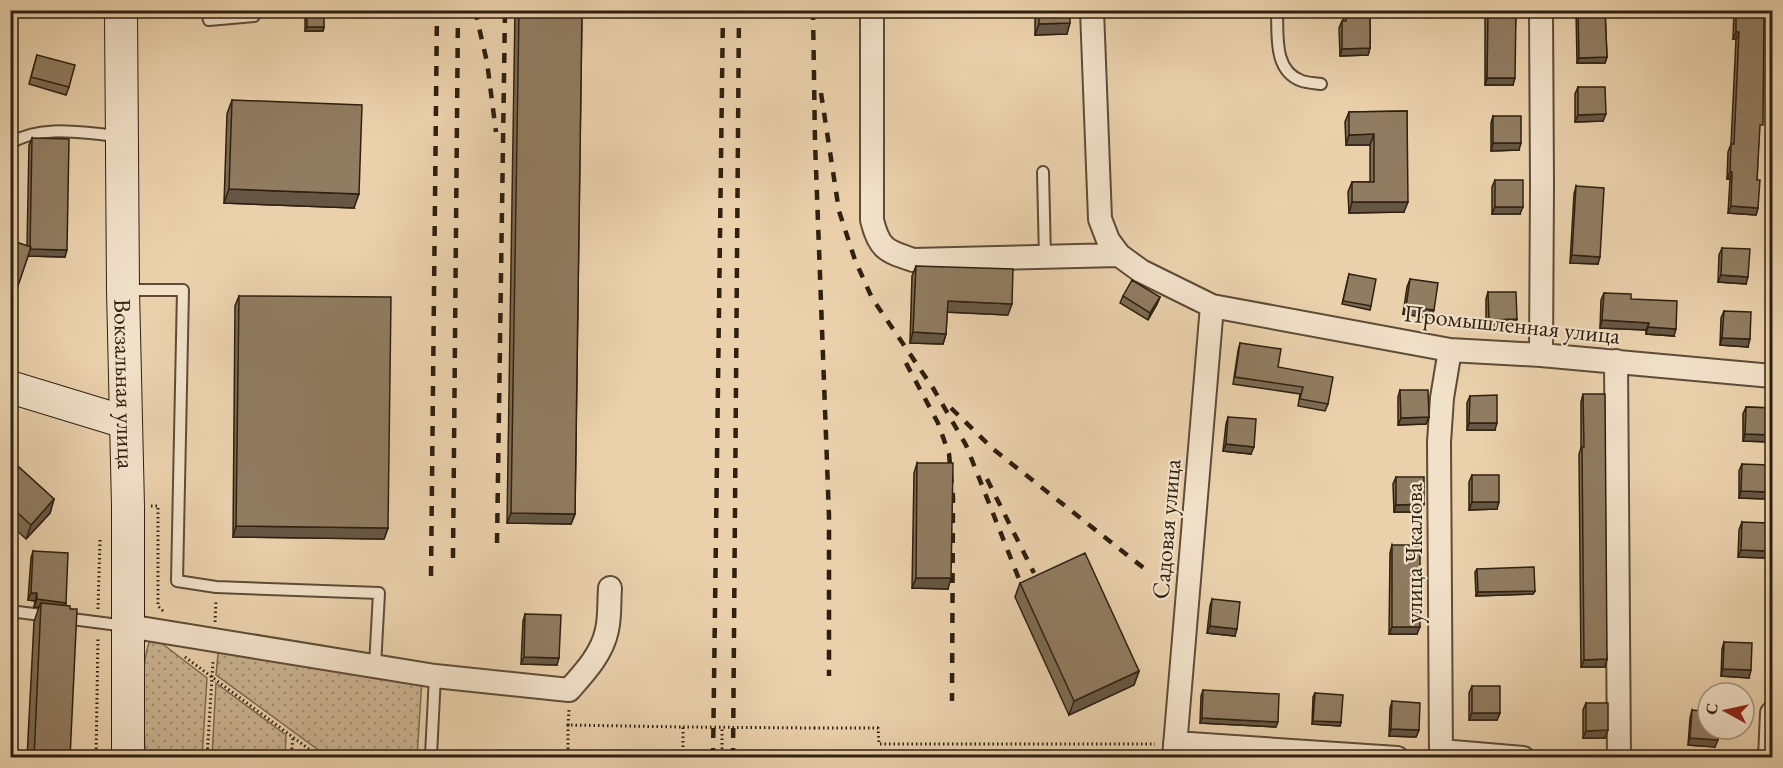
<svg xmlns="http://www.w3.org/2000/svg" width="1783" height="768" font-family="'EB Garamond',serif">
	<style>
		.grass { fill: url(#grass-dots); stroke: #7c6a50; stroke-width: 1.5 }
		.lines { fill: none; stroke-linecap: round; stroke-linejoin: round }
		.service-casing { stroke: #5e4c37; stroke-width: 14 }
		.minor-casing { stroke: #5e4c37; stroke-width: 26 }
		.secondary-casing { stroke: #2f2010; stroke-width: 34 }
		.path { stroke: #2f2010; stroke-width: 3; stroke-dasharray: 1.5 3; stroke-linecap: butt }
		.service { stroke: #f1e1c9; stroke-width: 10 }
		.minor { stroke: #f1e1c9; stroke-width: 22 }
		.secondary { stroke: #f1e1c9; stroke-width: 32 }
		.rail { stroke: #2f2010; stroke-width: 4.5; stroke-dasharray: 10 10; stroke-linecap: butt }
		.path-bridge { stroke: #2f2010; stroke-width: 3; stroke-dasharray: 1.5 3; stroke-linecap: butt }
		.wall { fill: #7c6b53; stroke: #2f2010; stroke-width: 1.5 }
		.shaded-wall { fill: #655744; stroke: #2f2010; stroke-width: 1.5 }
		.building { fill: #907c61; stroke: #2f2010; stroke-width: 1.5 }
		.labels { text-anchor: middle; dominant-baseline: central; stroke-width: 4.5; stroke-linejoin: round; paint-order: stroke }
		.street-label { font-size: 24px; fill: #2f2010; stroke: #f1e1c9 }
	</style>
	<defs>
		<pattern id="grass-dots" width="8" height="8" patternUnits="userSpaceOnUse" patternTransform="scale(1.5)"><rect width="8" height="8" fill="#cab391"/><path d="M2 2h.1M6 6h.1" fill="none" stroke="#a49175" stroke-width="1.8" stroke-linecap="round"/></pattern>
	</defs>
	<rect width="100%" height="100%" fill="#ead1ac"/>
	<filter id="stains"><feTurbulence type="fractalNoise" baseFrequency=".00333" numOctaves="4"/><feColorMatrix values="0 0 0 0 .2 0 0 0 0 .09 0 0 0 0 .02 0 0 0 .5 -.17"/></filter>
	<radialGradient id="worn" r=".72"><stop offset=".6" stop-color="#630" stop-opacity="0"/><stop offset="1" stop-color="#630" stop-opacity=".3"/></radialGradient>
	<path class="grass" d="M165 636 164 645 207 678 202 757 145 758C145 729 138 662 151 639Z
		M219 644 422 679 417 757H328L216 675Z
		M216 683 286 735 285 757H212Z"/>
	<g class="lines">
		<g class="service-casing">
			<path id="service" d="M206 10 209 20 254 16
				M1277 10C1278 35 1273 71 1302 81 1308 83 1315 83 1321 84
				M10 143C43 124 82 133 119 136
				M1043 172 1045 258
				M126 290H183L177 581 216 587 379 593 375 666
				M10 611 49 616
				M64 618 126 626
				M431 755 435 676"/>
		</g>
		<g class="minor-casing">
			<path id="minor" d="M872 10V220C879 249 886 251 913 260L1119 255
				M1092 10 1100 219 1108 240 1119 255 1141 271 1212 306 1450 350 1541 355 1772 376
				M1541 355 1542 185 1541 10
				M1616 361 1619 758
				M128 626 435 676 569 690C585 672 602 654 607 630 610 617 609 602 610 588
				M1175 743 1397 758
				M1441 751 1523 758
				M1174 758 1212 306
				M1441 758 1439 442 1442 398 1450 350
				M1770 758 1772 713"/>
		</g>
		<g class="secondary-casing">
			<g id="secondary">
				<path id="s1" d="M121 10 123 290 128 506V758"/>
				<path d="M10 387 125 422"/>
			</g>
		</g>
		<path class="path" d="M151 506H158V606L163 611
			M98 609 100 539
			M215 622 216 601
			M185 657 321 758
			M568 725 569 710
			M814 728H878L879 744H1155
			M96 758 98 637
			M207 758 213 661
			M291 758 293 736
			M568 758V725L683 727V758
			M722 758V727"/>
		<use href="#service" class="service"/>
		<use href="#minor" class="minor"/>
		<use href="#secondary" class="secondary"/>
		<path class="rail" d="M475 10 487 62 496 132
			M813 10 815 142 829 516V676
			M821 93 839 211 855 260 872 298 933 388 966 445 1019 579
			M906 363 938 423 949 454 953 497 952 701
			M951 408 993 449 1150 573
			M987 479 1034 573
			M497 543 505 10
			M453 558 458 10
			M431 576 437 10
			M713 758 723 10
			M733 758 739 10"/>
		<path class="path-bridge" d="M683 727 814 728"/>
	</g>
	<path class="wall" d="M515 10H582L575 514 571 524 507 523Z
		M1035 10H1070L1067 34 1035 35Z
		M1343 10H1370V48L1368 55 1340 56 1339 28 1342 21H1343Z
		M1485 10H1516L1513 85H1485Z
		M1576 10H1605L1607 57 1605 63H1577Z
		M1734 10H1764L1757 180 1758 208 1756 215 1728 213 1730 179H1727L1728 152 1731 144 1736 39H1733Z
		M307 13 324 27 323 31H305V16Z
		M37 55 69 87 66 95 29 84Z
		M1578 87 1603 121 1575 122V94Z
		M232 100 354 208 224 203 227 114Z
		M1407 111 1404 212 1349 213 1348 192 1352 182H1370V145H1346L1345 122 1349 112Z
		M1493 116 1519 150 1491 151V123Z
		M32 138 65 257 28 256 10 307V240L27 246 29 145Z
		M1495 180 1520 214H1492V187Z
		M1576 186 1598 264 1570 263 1574 194Z
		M1722 248 1746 284 1718 282 1719 255Z
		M916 266 1008 315 947 312 946 334 943 344 910 343 912 276Z
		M1349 274 1371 306 1370 310 1342 304Z
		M1410 279 1431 318 1403 314 1407 287Z
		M1488 292 1517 319 1514 326 1486 327V299Z
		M1604 293 1631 299 1674 336 1646 334V330L1600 328 1601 300Z
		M239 296 388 528 384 539 233 537 235 306Z
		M1123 296 1160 297 1157 304 1148 320 1120 303Z
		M1724 311 1748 347 1720 345 1721 318Z
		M1240 343 1278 367 1328 404 1325 411 1298 406 1300 394 1233 384 1238 351Z
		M1400 390 1429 417 1426 424 1398 425V397Z
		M1583 394 1607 659 1605 667H1581L1579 454 1581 448V402Z
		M1470 396 1495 430H1467V403Z
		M1746 407 1773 408V436L1770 442 1743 441V414Z
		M1228 417 1251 454 1223 451 1226 424Z
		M10 459 54 499 50 513 26 539 10 524Z
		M917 463 948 589 912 588 914 473Z
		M1742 464 1766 499 1739 498V471Z
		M1472 475 1497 509 1469 510V482Z
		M1396 477 1424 504 1421 512H1394L1393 484Z
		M1742 522 1766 558 1738 557 1739 530Z
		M1392 545 1417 634H1389L1390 553Z
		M33 551 66 603 65 606 70 758H27L34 622 39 607H34L35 601 28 600 31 558Z
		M1477 569 1535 591 1533 594 1476 596 1475 572Z
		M1020 583 1139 671 1134 685 1069 715 1015 597Z
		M1212 599 1235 636 1207 633 1210 606Z
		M525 614 557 665 521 664 523 621Z
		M1724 642 1749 678 1721 676 1722 649Z
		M1472 686 1500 713 1497 720H1469V693Z
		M1203 690 1276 727 1200 723 1201 696Z
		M1315 693 1341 722 1340 726 1312 724 1313 697Z
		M1392 701 1419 730 1416 737 1389 736 1390 708Z
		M1586 703 1605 738H1583V710Z
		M1692 710 1715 747 1688 745 1690 718Z"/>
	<path class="shaded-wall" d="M1070 23 1067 34 1035 35 1039 24Z
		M307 27H324L323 31H305Z
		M1736 32H1739L1736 39H1733Z
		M1370 48 1368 55 1340 56 1342 49Z
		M1607 57 1605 63H1577L1579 58Z
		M1487 78H1515L1513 85H1485Z
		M1606 114 1603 121 1575 122 1578 115Z
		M1374 134 1370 145H1346L1349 135Z
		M1493 143H1521L1519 150 1491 151Z
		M1730 172H1732L1730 179H1727Z
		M229 189 359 194 354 208 224 203Z
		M1352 202H1408L1404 212 1349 213Z
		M1731 206 1758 208 1756 215 1728 213Z
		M1495 207H1523L1520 214H1492Z
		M30 249 67 250 65 257 27 256Z
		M1572 255 1600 257 1598 264 1570 263Z
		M1721 275 1748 277 1746 284 1718 282Z
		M1160 297 1157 304 1148 320 1150 313Z
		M948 301 1012 304 1008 315 944 312Z
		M1406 307 1434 310 1431 318 1403 314Z
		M1517 319 1514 326 1486 327 1489 320Z
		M1602 320 1649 323 1646 330 1600 328Z
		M1648 327 1676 329 1674 336 1646 334Z
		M913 332 946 334 943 344 910 343Z
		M1722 338 1750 339 1748 347 1720 345Z
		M1429 417 1426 424 1398 425 1401 418Z
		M1469 423H1497L1495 430H1467Z
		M1745 434 1773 435V436L1770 442 1743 441Z
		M1226 444 1254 447 1251 454 1223 451Z
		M1741 491 1769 492 1766 499 1739 498Z
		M54 499 50 513 26 539 31 525Z
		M1472 502H1499L1497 509 1469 510Z
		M1424 504 1421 512H1394L1396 505Z
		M511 513 575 514 571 524 507 523Z
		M236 526 388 528 384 539 233 537Z
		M1741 550 1769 551 1766 558 1738 557Z
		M916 578H951L948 589 912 588Z
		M1535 591 1533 594 1476 596 1478 592Z
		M31 593H37L35 601 28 600Z
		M37 599 66 603 64 610 41 603 39 607H34Z
		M1210 626 1237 629 1235 636 1207 633Z
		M1392 627H1420L1417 634H1389Z
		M524 657 559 658 557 665 521 664Z
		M1607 659 1605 667H1581L1584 660Z
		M1723 669 1751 670 1749 678 1721 676Z
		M1139 671 1134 685 1069 715 1074 701Z
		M1472 713H1500L1497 720H1469Z
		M1202 718 1278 722 1276 727 1200 723Z
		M1313 721 1341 722 1340 726 1312 724Z
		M1391 729 1419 730 1416 737 1389 736Z
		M1608 730 1605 738H1583L1586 731Z
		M1690 738 1718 740 1715 747 1688 745Z"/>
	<path class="building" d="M519 10H582L575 514 511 513Z
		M1039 10H1070V23L1039 24Z
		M1346 10H1370V48L1342 49V21H1346Z
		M1488 10H1516L1515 78H1487Z
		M1578 10H1605L1607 57 1579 58Z
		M1736 10H1764L1763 125H1760L1757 180H1760L1758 208 1731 206 1732 172H1730L1731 144H1734L1739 32H1736Z
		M307 13H324V27H307Z
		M37 55 75 65 69 87 31 77Z
		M1578 87H1605L1606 114 1578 115Z
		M232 100 362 105 359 194 229 189Z
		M1407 111 1408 202H1352V182H1374V134L1349 135V112Z
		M1493 116H1521V143H1493Z
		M32 138 69 139 67 250 30 249Z
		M1495 180H1523V207H1495Z
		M1576 186 1604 188 1600 257 1572 255Z
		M10 240 31 247 15 295 10 294Z
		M1722 248 1750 249 1748 277 1721 275Z
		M916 266 1013 269 1012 304 948 301 946 334 913 332Z
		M1349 274 1376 279 1371 306 1343 301Z
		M1410 279 1438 283 1434 310 1406 307Z
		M1132 280 1160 297 1150 313 1123 296Z
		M1488 292H1516L1517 319 1489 320Z
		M1604 293 1631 294V299L1677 301 1676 329 1648 327 1649 323 1602 320Z
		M239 296 391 297 388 528 236 526Z
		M1724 311 1751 312 1750 339 1722 338Z
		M1240 343 1281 349 1278 367 1333 377 1328 404 1300 399 1303 387 1235 377Z
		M1400 390H1428L1429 417 1401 418Z
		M1583 394H1605L1607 659 1584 660 1582 447H1584Z
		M1497 395V423H1469L1470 396Z
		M1746 407 1773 408V435L1745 434Z
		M1228 417 1256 419 1254 447 1226 444Z
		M10 459 54 499 31 525 10 506Z
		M917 463H953L951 578H916Z
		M1742 464 1770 465 1769 492 1741 491Z
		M1472 475H1499V502H1472Z
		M1396 477H1424V504L1396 505Z
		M1742 522 1769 523V551L1741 550Z
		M1392 545H1420V627H1392Z
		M33 551 68 553 66 603 37 599V593H31Z
		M1085 553 1139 671 1074 701 1020 583Z
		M1534 567 1535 591 1478 592 1477 569Z
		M1212 599 1240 602 1237 629 1210 626Z
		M41 603 70 606V609H77L70 758H34Z
		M525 614 561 615 559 658 524 657Z
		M1724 642 1752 643 1751 670 1723 669Z
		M1472 686H1500V713H1472Z
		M1203 690 1279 694 1278 722 1202 718Z
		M1315 693 1343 695 1341 722 1313 721Z
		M1392 701 1420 703 1419 730 1391 729Z
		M1586 703H1608V730L1586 731Z
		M1692 710 1708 712V729H1719L1718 740 1690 738Z"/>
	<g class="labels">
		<g class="street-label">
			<text transform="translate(1512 324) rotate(6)">Промышленная улица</text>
			<text stroke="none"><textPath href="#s1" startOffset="374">Вокзальная улица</textPath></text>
			<text transform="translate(1166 529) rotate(-85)">Садовая улица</text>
			<text transform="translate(1413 553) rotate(-90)">улица Чкалова</text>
		</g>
	</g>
	<rect width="1783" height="768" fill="none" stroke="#ead1ac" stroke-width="36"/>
	<rect x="12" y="12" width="1759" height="744" fill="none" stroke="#2f2010" stroke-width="3"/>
	<rect x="18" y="18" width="1747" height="732" fill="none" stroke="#2f2010" stroke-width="1.5"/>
	<g transform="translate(1726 711) rotate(278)"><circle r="28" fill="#f1e1c9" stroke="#a3947f" stroke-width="1.5"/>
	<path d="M0-4.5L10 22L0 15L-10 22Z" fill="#8f2418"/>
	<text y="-9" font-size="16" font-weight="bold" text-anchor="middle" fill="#2f2010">С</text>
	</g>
	<rect width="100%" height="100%" filter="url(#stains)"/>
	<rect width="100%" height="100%" fill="url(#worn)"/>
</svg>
